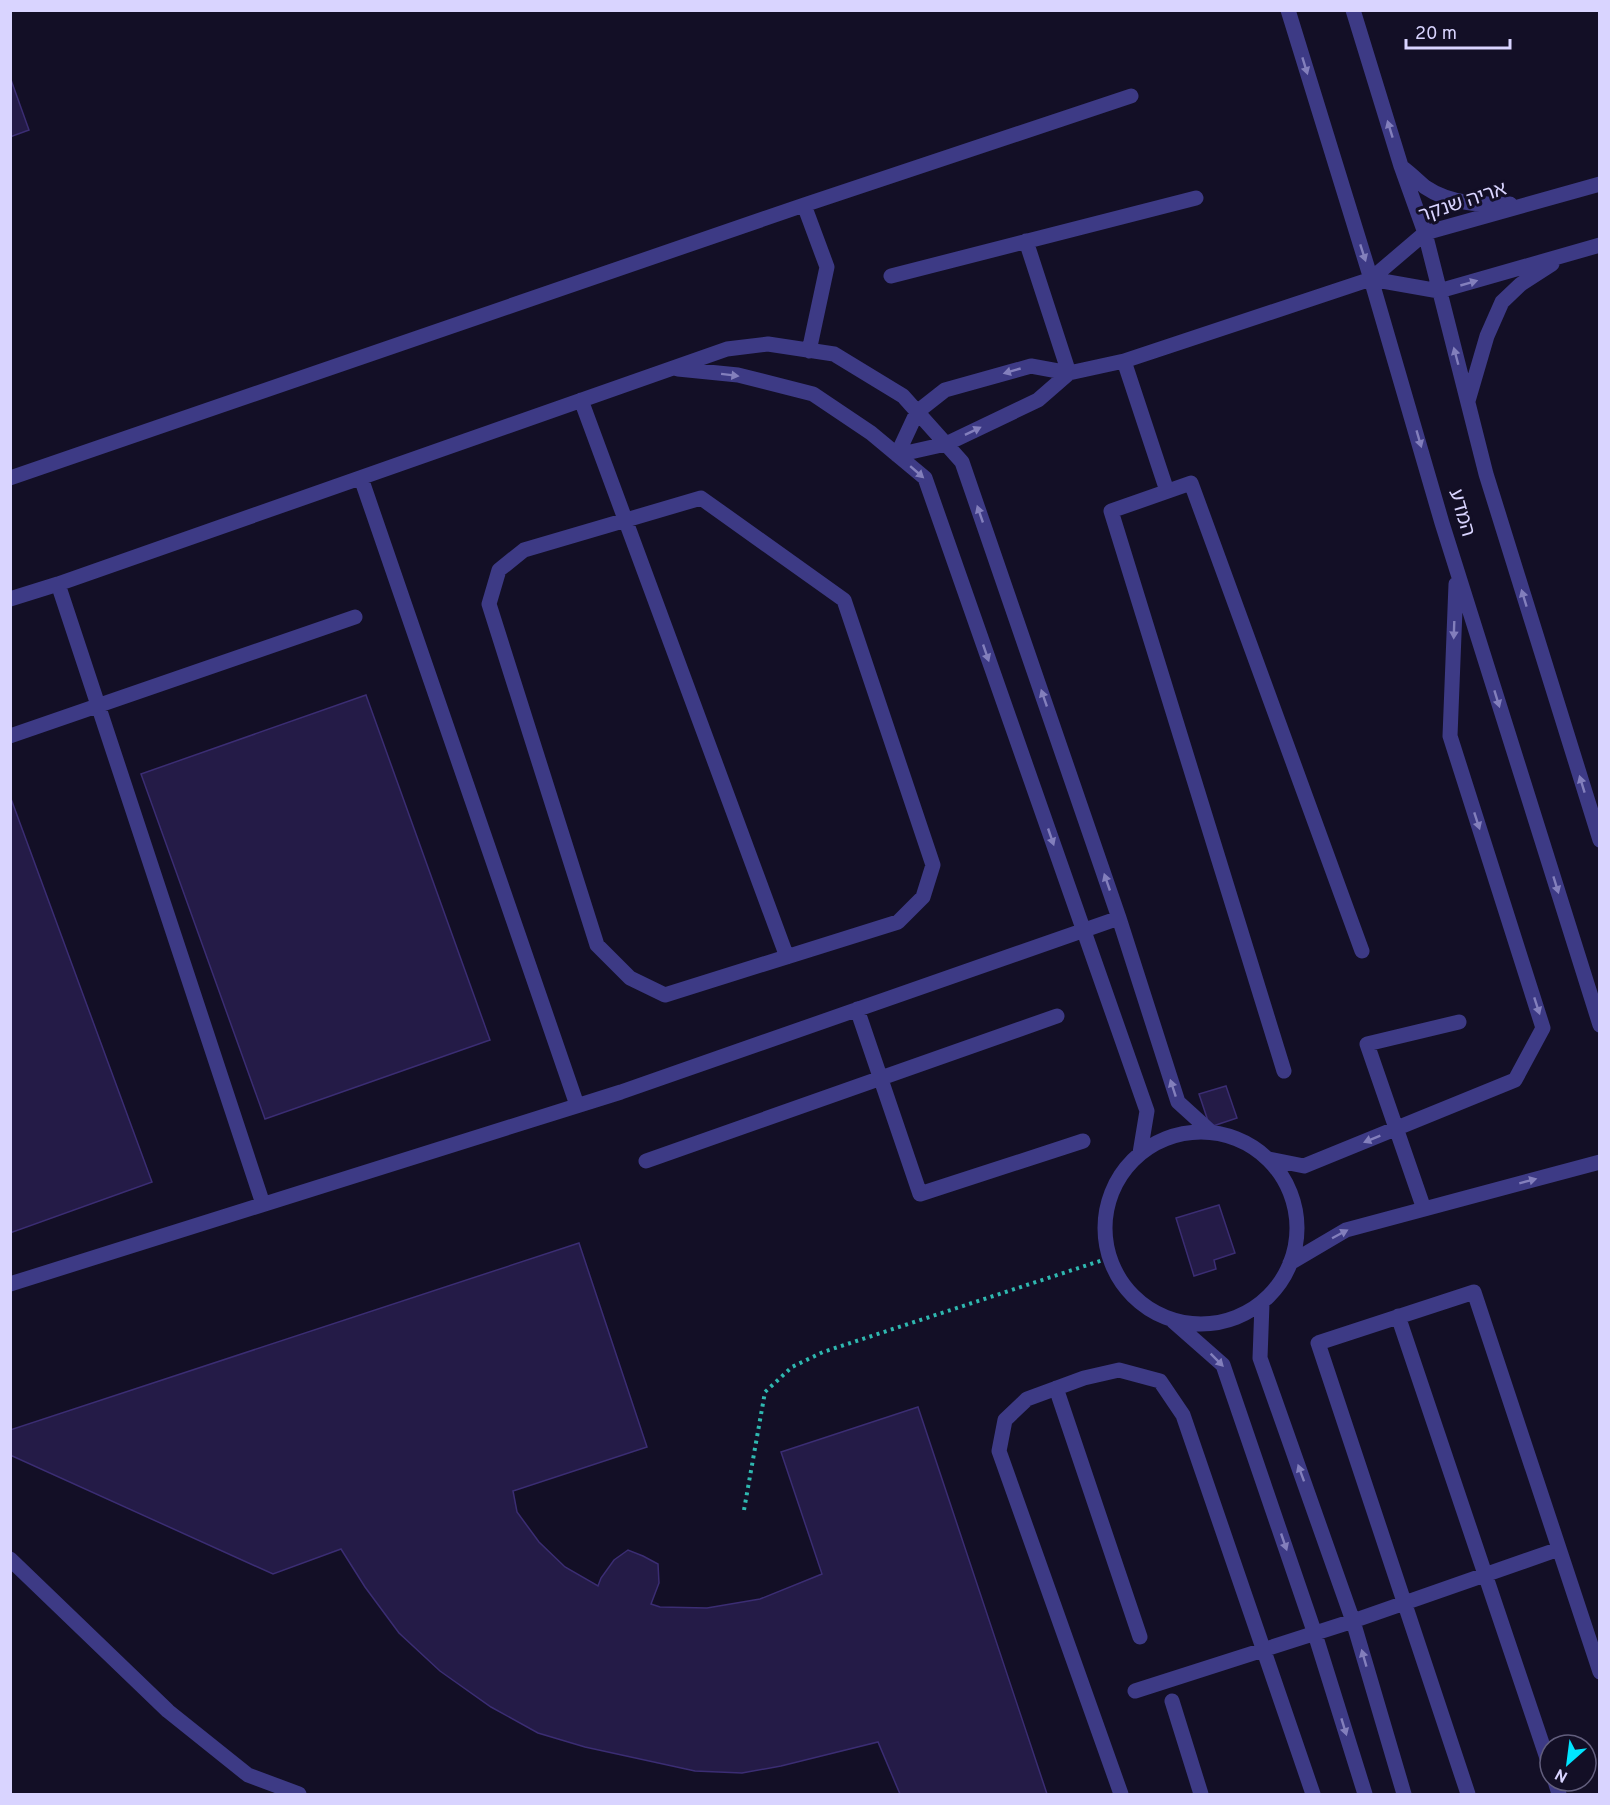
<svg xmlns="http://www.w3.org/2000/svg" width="1610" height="1805" font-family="Overpass,'Noto Sans Hebrew',sans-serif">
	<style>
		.building { fill: #241b47; stroke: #3b2d73; stroke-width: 1.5 }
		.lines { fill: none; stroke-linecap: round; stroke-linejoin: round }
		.path { stroke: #2fb8b0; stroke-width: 4; stroke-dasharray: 3 4.5; stroke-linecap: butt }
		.minor { stroke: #3d3a85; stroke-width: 15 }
		.oneway { fill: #837fbc }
		.labels { text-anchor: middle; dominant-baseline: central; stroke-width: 6; stroke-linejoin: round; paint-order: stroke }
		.street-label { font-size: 20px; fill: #d9d4ff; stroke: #130f26 }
	</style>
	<rect width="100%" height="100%" fill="#130f26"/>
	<path class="building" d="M10 77 29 130 10 137Z
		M366 695 490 1040 265 1119 141 774Z
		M10 796 152 1182 10 1233Z
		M1226 1086 1237 1118 1210 1127 1199 1094Z
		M1219 1205 1235 1253 1214 1260 1216 1269 1194 1276 1176 1218Z
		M579 1243 647 1447 513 1491 517 1512 539 1542 565 1567 598 1586 601 1578 614 1560 628 1550 643 1556 658 1564 659 1583 651 1604 660 1607 707 1608 760 1599 822 1574 781 1452 918 1407 1047 1794H900L878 1742 781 1766 742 1773 695 1771 585 1747 538 1733 491 1707 440 1671 399 1633 365 1587 341 1549 273 1574 10 1455V1430Z"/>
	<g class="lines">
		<path class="path" d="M744 1510 765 1392 792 1367 823 1352 1109 1258"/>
		<path class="minor" d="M1288 10 1371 279 1442 523 1600 1025
			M1353 10 1401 166 1425 233 1486 474 1600 840
			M1403 168C1411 174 1418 181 1425 187 1450 204 1481 205 1510 204
			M804 205 827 267 809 351
			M1026 241 1069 373
			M891 276 1196 198
			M1371 279 1439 291 1600 245
			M1124 361 1167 491
			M678 369 738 375 813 394 871 433 925 478 1147 1111 1140 1153
			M581 400 787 957
			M1468 401 1487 336 1502 302 1521 284 1552 264
			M897 455 917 412 945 390 1031 366 1069 373 1124 361 1371 279 1425 233 1600 184
			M897 455 946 444 1038 400 1069 373
			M10 478 804 205 1131 96
			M361 478 577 1105
			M701 498 844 600 933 865 923 897 898 922 665 995 630 978 597 945 489 604 499 570 524 550Z
			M58 584 263 1204
			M10 599 58 584 727 349 768 344 834 354 903 396 962 462 1119 918 1178 1102 1210 1131
			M10 736 355 617
			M857 1009 920 1194 1083 1141
			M1284 1071 1111 511 1191 483 1362 951
			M1105 1228a96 96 0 1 1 192 0a96 96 0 1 1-192 0Z
			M1269 1159 1304 1166 1515 1080 1543 1028 1450 736 1456 584
			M646 1161 1057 1016
			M1424 1209 1367 1044 1459 1022
			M1290 1263 1346 1230 1600 1162
			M10 1284 621 1092 1119 918
			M1262 1304 1260 1358 1353 1621 1404 1794
			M1398 1316 1550 1767
			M1173 1321 1223 1365 1315 1634 1365 1794
			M1056 1388 1140 1637
			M10 1559 168 1711 248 1775 299 1794
			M1135 1691 1353 1621 1559 1549
			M1172 1701 1201 1794
			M1555 1781 1559 1794
			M1121 1794 999 1451 1005 1420 1027 1399 1084 1378 1119 1370 1160 1381 1183 1415 1313 1794
			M1468 1794 1318 1343 1474 1292 1600 1672"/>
	</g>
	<defs><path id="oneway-solid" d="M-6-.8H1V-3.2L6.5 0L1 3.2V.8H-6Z" transform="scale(1.5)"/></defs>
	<g class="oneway">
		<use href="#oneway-solid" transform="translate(1305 66) rotate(73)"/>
		<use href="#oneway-solid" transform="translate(1390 129) rotate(-107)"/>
		<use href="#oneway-solid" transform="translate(1363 253) rotate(72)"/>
		<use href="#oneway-solid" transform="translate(1469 283) rotate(-16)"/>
		<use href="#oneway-solid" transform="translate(1456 356) rotate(-105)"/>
		<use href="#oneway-solid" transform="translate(1012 371) rotate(164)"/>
		<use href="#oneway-solid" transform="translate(730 375) rotate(7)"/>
		<use href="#oneway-solid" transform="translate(973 431) rotate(-26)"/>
		<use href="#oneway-solid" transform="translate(1419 439) rotate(74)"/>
		<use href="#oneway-solid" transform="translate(917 472) rotate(41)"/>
		<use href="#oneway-solid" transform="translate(980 514) rotate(-109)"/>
		<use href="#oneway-solid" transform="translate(1524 598) rotate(-107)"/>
		<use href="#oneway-solid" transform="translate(1454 630) rotate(92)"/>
		<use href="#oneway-solid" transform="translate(986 653) rotate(71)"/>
		<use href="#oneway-solid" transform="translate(1044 698) rotate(-109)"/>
		<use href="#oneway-solid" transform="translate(1497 699) rotate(73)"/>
		<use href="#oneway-solid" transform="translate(1582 784) rotate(-107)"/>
		<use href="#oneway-solid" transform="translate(1477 821) rotate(72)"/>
		<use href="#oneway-solid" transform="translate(1051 837) rotate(71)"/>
		<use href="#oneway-solid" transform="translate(1107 882) rotate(-109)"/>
		<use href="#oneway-solid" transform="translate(1556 885) rotate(73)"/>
		<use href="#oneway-solid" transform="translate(1537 1006) rotate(72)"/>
		<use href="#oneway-solid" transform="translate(1173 1088) rotate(-108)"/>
		<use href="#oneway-solid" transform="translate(1372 1139) rotate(158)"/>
		<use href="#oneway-solid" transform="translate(1528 1181) rotate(-15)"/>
		<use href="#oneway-solid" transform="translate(1340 1234) rotate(-28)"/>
		<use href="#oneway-solid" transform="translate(1217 1360) rotate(45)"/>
		<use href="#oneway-solid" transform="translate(1301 1473) rotate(-110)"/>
		<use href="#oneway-solid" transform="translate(1284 1542) rotate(71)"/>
		<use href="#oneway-solid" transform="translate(1364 1658) rotate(-106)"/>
		<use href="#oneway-solid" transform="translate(1344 1727) rotate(73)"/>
	</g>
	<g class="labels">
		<g class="street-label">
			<text transform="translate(1463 203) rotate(-18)">אריה שנקר</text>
			<text transform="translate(1461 513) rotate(74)">המדע</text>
		</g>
	</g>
	<rect width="1610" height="1805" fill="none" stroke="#d9d4ff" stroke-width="24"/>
	<g transform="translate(1568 1763) rotate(208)"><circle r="28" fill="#130f26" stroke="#625e7d" stroke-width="1.5"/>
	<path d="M0-4.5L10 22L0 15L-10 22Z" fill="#00e5ff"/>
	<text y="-9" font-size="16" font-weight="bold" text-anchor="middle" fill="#d9d4ff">N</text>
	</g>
	<path d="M1406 39v9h104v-9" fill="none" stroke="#d9d4ff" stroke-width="3"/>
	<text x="1415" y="39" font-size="18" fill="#d9d4ff" stroke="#130f26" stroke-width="4.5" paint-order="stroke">20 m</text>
</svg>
